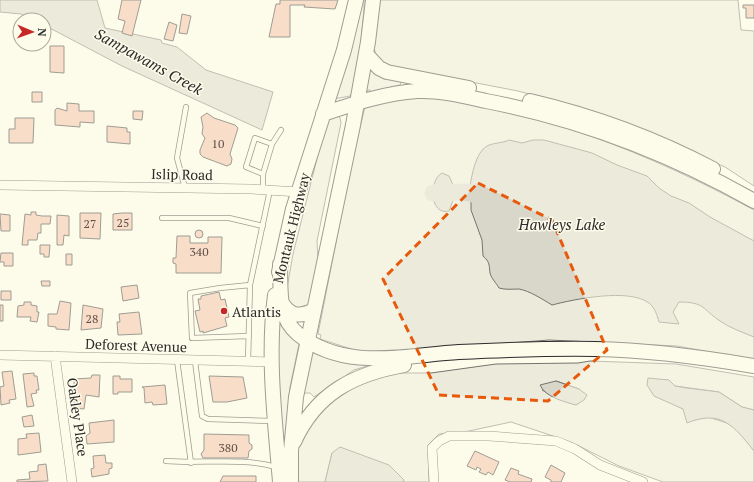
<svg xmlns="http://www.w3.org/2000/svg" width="754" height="482" font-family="'PT Serif',serif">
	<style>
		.green { fill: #ecebdb; stroke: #74746e; fill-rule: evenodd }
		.water { fill: #d8d7c9; stroke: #74746e }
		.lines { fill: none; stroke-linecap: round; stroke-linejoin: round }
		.river { stroke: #d8d7c9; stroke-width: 17 }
		.building { fill: #f2b8a0; stroke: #2b2b2b }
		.lane-casing { stroke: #2b2b2b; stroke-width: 6 }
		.street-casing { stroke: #2b2b2b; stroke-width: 10 }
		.primary-casing { stroke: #2b2b2b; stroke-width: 16 }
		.lane { stroke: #fdfbea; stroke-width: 4.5 }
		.street { stroke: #fdfbea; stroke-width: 9 }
		.primary { stroke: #fdfbea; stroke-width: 14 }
		.marked { fill: none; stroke: #e8590c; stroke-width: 3; stroke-dasharray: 8 5; stroke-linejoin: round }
		.poi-dot { fill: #c62828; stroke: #fdfbea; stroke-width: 1.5 }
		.labels { text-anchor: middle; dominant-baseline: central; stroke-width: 3; stroke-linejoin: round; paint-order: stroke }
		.number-label { font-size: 12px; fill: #5d4e48 }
		.street-label { font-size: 14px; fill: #2b2b2b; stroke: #fdfbea }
		.poi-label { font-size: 14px; fill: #2b2b2b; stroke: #fdfbea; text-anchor: start }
		.water-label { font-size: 15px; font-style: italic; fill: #2b2b2b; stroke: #fdfbea }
	</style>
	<rect width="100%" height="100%" fill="#fdfbea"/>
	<path class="green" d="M362 0H364V9L359 62 353 92 350 96 334 99Z
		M377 0H738L741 30 754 31V186L725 167 655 135 585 109 518 91 440 76 387 68 375 59V50H371Z
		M369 68 377 75 401 82 400 85 370 92V90H368L365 94Z
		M417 96C536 108 649 153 754 210V360L677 346 549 340 367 354 320 339 321 335 318 334 353 156 365 107 368 104Z
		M337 114 340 118 341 123 317 241 318 260 308 306 293 312 286 294 293 254 327 119Z
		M277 325H281L299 344 290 387 283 460H282Z
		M312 352C331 361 349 364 370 365L354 370 314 397 310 393H304V388Z
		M590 361 676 364 754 377V410L742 407 719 392 675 386 669 380 670 402 683 409 695 420 708 417 727 423 738 430 754 451V482H663L619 466 571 442 511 422 469 431 439 434 428 445 429 482H403L404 480 332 453 325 482H295L294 459 301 438 320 408 331 403 330 400 356 383 394 373H431L496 364 578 363ZM556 381 579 389 581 401 576 405 558 399 542 390Z"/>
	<path class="water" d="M0 0H97L105 28 161 40 162 43 177 47 206 70 273 92 262 130 122 66 44 25V20H33L21 14 0 12Z
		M509 140 522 143 533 140H544L592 153 617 165 647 176 659 188 671 196 689 203 710 217 754 241V337C742 332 730 328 720 321 702 309 705 302 679 302L673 312 679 324 659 322C657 315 655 308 649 303 629 288 575 299 552 305 542 299 530 291 519 289 512 289 506 290 499 288 497 284 491 278 490 273 489 265 490 262 483 256L482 240 471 210V196H468L467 187 470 186C472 174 476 152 487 146 492 143 503 143 509 140Z
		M442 173 449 176 453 185 463 187V196L454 198 449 211C430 216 428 181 442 173Z
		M648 378 669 380 675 386 687 388 719 392 742 407 754 410V451C734 426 721 409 687 423L683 409 654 396 647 385Z
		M556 381 579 389 587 395 584 400 576 405C565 402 545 397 540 385Z
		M340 447 389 465 404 480 403 482H325L332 453Z"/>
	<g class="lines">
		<path class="river" d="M433 193 467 192 488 199"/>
	</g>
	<path class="building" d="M122 0H141L132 36 122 33 125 21 118 19Z
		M280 0H338L335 9 304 7 305 5H290V37H269L276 4H280Z
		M743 5H754V18H746V8H743Z
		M182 14 191 16 187 34 179 33Z
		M169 22 177 25 173 41 164 39Z
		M50 46H64V73L50 72Z
		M32 92H42V102H32Z
		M67 103 79 104V111H94V123L80 122V127L55 125V110L57 108 67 111Z
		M133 111H143L142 120 133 119Z
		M207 113 214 118 235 125 238 128 230 154 232 159 231 164 227 166 203 157 200 154V150L205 138 202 134 203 127 201 117Z
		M15 118H34L33 143H9V129H15Z
		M107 126 127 128V132H130V144L107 142Z
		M31 212H36V215L42 216H51L50 224H41V233H38L37 240H28V245H22L25 214 31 215Z
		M80 213H101L100 239 80 238Z
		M122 213H132V230H113V214Z
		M0 214 10 215V231H1Z
		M57 215 69 216V236L64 235 63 245H57Z
		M195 234a4 4 0 1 1 8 0a4 4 0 1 1-8 0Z
		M177 236H190V243H208V237H222L221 273H176V264L173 263V258H176Z
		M40 245H50L49 257H44V254H40Z
		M1 253H13V266H4V262H0Z
		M66 254H72V265H66Z
		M41 281H50V286H42Z
		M137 285 139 298 123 301 121 287Z
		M1 291H11V300H1Z
		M219 292 221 300 225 299 229 317 225 318 227 326 203 333V331L200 332 195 311 200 310 198 299H201V296Z
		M60 301 71 303 69 330 56 329V327L48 326V314H57Z
		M24 302H31V305L37 306V312H39L37 322 30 321 31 317H17L18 306 24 305Z
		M0 305H3V321H0Z
		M83 305 103 309 101 328 81 330Z
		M139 312 142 334 118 335 117 322H120L119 314Z
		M12 371 16 399 9 400 10 403 1 405 0 387 4 386 2 372Z
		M34 373V376H37L39 390H36L37 393 31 394 34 406 27 407 23 374Z
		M92 375H100L99 397 86 395 84 409 74 408V379L91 378Z
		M113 376H120V379H132V392H118V394H113Z
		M209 376 243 377 247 398 227 402H213Z
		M165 385 167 404 153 405 152 402 145 403 144 388 142 387Z
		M32 415 34 426 24 427 22 417Z
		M114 420V442L87 444 86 436 90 433 89 423Z
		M39 433 41 452 18 455V439L27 438 26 434Z
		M204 434 249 435V443L252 445V449L249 451 248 458H203L201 454 204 450Z
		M475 451 499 462 493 475 488 472 486 475 479 472 481 469 477 467 476 470 467 466Z
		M105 455 106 463H112V468L109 469V474L92 477 91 469 94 468 93 456Z
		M46 464 48 481 17 482V480L30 479 29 472 38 471V465Z
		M551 465 565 473 561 482H551V480L545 477Z
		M511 468 519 471 518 474 532 479 531 482H510L505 480Z
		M223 476H256V482H220Z"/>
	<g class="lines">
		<g class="lane-casing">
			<path id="lane" d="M272 144 281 130
				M185 188 177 158 186 107
				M263 190V174L272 144 255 138 246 167 263 174
				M162 218H229L263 226
				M249 336 192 338 190 293 220 288 250 285
				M177 360 191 463
				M195 361 202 416 208 419 273 421
				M248 362 250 285 270 190
				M166 461C202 464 241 457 276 467"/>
		</g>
		<g class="street-casing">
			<path id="street" d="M0 185 251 189 299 192
				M0 355 272 362
				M55 356 72 482
				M434 482 432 448 439 441 449 436H489L556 441 575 449 600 465 643 482"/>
		</g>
		<g class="primary-casing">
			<path id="primary" d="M366 54 379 68 387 72 469 88
				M530 101C594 116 656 139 713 169
				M323 114C353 104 385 93 417 91 440 90 464 96 486 101 580 119 671 154 754 201
				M280 264C281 289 277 317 298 334 345 372 405 355 459 352 504 350 550 348 595 349 648 350 701 357 754 366
				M279 272 293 209 344 50 356 0
				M275 295C267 357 275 420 280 482
				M282 303C291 317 300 317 314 310
				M294 442C316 393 354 374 404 365
				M291 482V451L296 397 353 125 368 42 373 0"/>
		</g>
		<use href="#lane" class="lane"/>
		<use href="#street" class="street"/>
		<use href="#primary" class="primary"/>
	</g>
	<path d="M0 0H754V482H0ZM478 183 552 220 607 350 548 401 439 395 383 279Z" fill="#fdfbea" fill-opacity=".55" fill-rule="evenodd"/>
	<path class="marked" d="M478 183 552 220 607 350 548 401 439 395 383 279Z"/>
	<circle class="poi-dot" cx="224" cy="311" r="4"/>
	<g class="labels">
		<g class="number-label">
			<text x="218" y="143">10</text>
			<text x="123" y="222">25</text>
			<text x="90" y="223">27</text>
			<text x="199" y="251">340</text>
			<text x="92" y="318">28</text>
			<text x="228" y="447">380</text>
		</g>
		<g class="street-label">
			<text transform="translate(182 174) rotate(1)">Islip Road</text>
			<text transform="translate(291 228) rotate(-76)">Montauk Highway</text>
			<text transform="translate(136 345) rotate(2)">Deforest Avenue</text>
			<text transform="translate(78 417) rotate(82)">Oakley Place</text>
		</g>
		<g class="poi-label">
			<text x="232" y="311">Atlantis</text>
		</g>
		<g class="water-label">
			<text transform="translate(149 61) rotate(29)">Sampawams Creek</text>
			<text x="562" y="224">Hawleys Lake</text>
		</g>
	</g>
	<g transform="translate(32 32) rotate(92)"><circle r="19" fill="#fdfbea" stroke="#a9a89e"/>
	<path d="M0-3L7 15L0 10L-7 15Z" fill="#c62828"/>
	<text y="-6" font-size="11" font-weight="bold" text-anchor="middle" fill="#2b2b2b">N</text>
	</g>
</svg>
